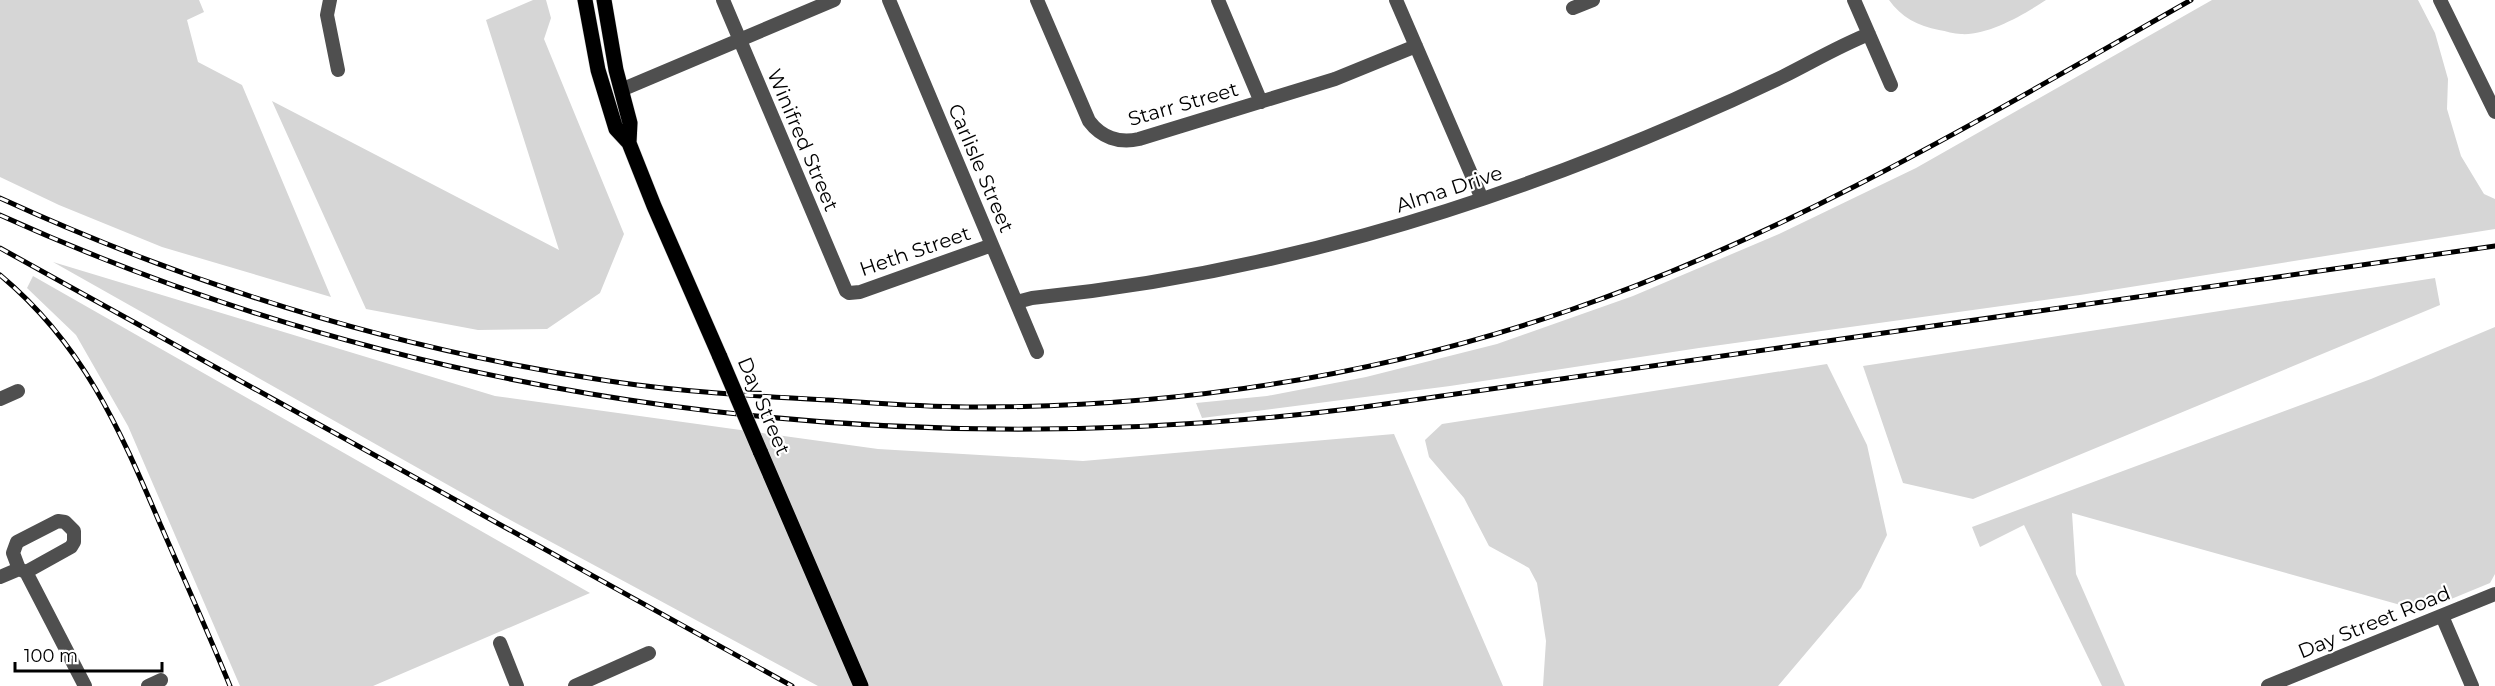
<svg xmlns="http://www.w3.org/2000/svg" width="2495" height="686" font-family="Montserrat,sans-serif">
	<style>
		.green { fill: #d6d6d6 }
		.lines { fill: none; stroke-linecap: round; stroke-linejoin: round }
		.major-casing { stroke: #dbdbdb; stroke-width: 16 }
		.minor { stroke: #4f4f4f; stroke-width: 14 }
		.major { stroke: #000; stroke-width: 15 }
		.rail-casing { stroke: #000; stroke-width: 5 }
		.rail { stroke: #fff; stroke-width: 3; stroke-dasharray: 9; stroke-linecap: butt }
		.major-bridge-casing { stroke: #dbdbdb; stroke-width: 16; stroke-linecap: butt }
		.major-bridge { stroke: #000; stroke-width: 15 }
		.labels { text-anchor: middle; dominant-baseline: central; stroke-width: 4.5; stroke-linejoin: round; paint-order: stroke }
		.street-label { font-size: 20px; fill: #000; stroke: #fff }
	</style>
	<rect width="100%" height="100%" fill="#fff"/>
	<path class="green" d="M0 0H199L204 12 187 20 198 62 242 85 331 297 162 247 59 205 0 177Z
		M533 0H546L551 18 544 39 624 234 600 293 547 329 478 330 366 309 272 101 559 250 486 20Z
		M1889 0H2046C2025 14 1987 36 1961 34 1954 34 1946 31 1939 30 1918 26 1901 17 1889 0Z
		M2212 0H2418L2435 33 2448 79 2447 109 2461 156 2484 194 2495 199V229L2080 295 1699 348 1450 386 1202 418 1196 403 1267 396 1366 377 1497 344 1633 296 1779 234 1916 168Z
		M53 262 495 396 878 449 1083 461 1394 434 1503 686H818L503 516Z
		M33 276 590 593 373 686H240L128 426 76 335 27 288Z
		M2435 278 2440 305 1973 499 1903 483 1863 366Z
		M2495 327V574L2490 583 2422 611 2072 513 2076 574 2125 686H2102L2024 525 1980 547 1972 527 2371 379Z
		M1827 364 1867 445 1887 535 1861 588 1778 686H1543L1546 641 1537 583 1529 568 1489 546 1464 498 1429 457 1425 440 1442 424Z"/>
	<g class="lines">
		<g class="major-casing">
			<path id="major" d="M585 0 598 70 616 129 629 143 654 206 720 357
				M604 0 616 70 630 123 629 143
				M760 451 861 686"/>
		</g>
		<path class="minor" d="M330 0 327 15 338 70
			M723 0 846 291 849 293 860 292 992 245
			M889 0 1037 352
			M1037 0 1089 121C1101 137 1119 144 1139 139L1335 79 1416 46
			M1218 0 1261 102
			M1396 0 1482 199
			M1854 0 1891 85
			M2440 0 2495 112
			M1573 8 1593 0
			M621 90 834 0
			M1017 302 1032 298C1261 275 1474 212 1685 121 1718 107 1751 92 1784 76 1812 62 1839 46 1869 34
			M0 399 18 391
			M58 521 65 522 74 531V542L71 547 26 572 19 569 13 553 17 542Z
			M26 572 85 686
			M0 577 19 569
			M2442 616 2472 686
			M500 643 517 686
			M148 686 161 680
			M575 686 649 653
			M2268 686 2495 594"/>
		<use href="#major" class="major"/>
		<g class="rail-casing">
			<path id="rail" d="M0 198C192 286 399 350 609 381 681 392 755 396 828 400 874 403 920 407 967 407 1172 408 1376 377 1570 310 1790 234 1990 114 2191 0
				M0 215C426 408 896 465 1357 408L2495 246
				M0 248 792 686
				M0 275C84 345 119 428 161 526 184 579 208 632 230 686"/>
		</g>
		<use href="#rail" class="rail"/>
		<g class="major-bridge-casing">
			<path id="major-bridge" d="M720 357 760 451"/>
		</g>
		<use href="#major-bridge" class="major-bridge"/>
	</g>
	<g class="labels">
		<g class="street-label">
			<text transform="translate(1183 104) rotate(-16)">Starr Street</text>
			<text transform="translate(803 140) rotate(67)">Winifred Street</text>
			<text transform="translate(981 168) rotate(67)">Carlisle Street</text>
			<text transform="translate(1449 189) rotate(-18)">Alma Drive</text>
			<text transform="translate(915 251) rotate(-19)">Heth Street</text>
			<text transform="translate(764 406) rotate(67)">Day Street</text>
			<text transform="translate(2374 622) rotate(-22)">Day Street Road</text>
		</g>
	</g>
	<path d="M15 662v9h147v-9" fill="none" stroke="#000000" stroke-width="3"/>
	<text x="24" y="662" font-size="18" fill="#000000" stroke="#ffffff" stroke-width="4.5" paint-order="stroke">100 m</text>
</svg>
